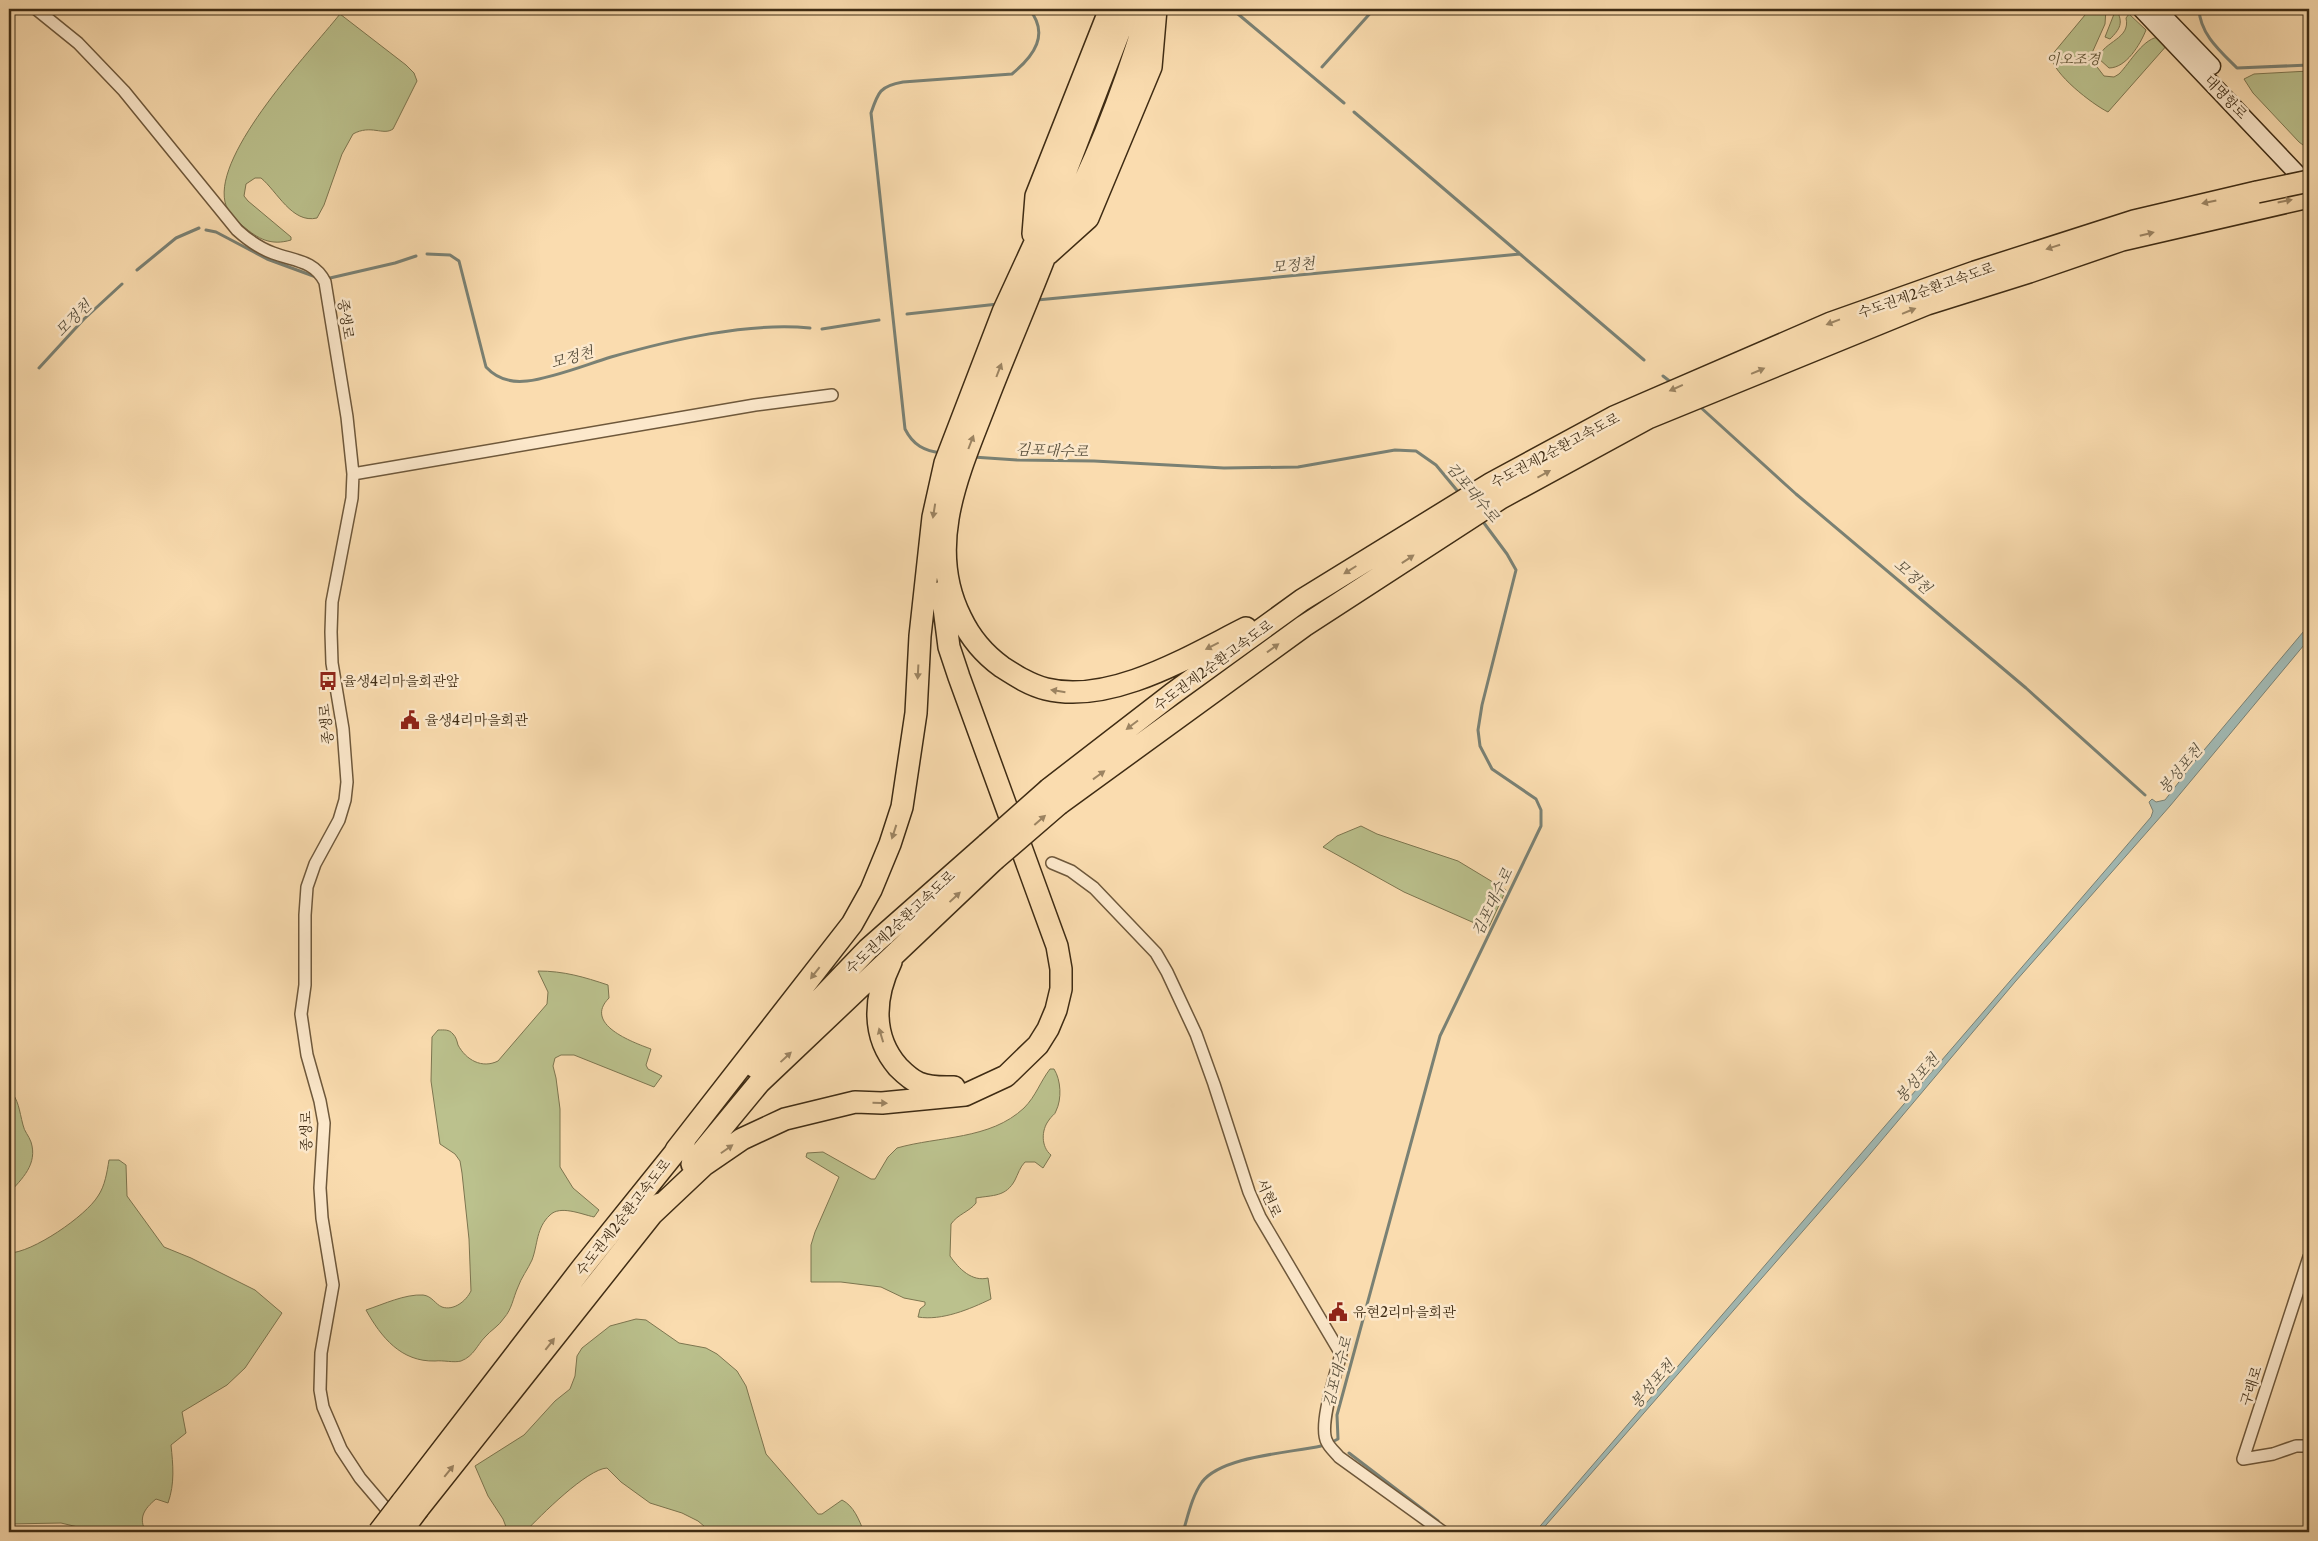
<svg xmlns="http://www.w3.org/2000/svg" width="2318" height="1541" font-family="'Libre Caslon Text','Noto Serif KR',serif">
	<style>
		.green { fill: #bbc18d; stroke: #7d7650 }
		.water { fill: #a1b9b4; stroke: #7a8174 }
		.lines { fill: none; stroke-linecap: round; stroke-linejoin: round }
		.stream { stroke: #7a8174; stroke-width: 3 }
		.street-casing { stroke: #6e583b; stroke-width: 14 }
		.secondary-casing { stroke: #3f2c14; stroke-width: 19 }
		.highway-casing { stroke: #3f2c14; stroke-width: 24 }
		.street { stroke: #fce8cb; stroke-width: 11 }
		.secondary { stroke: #fce8cb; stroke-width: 16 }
		.highway { stroke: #fadcaf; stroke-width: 21 }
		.highway-bridge-casing { stroke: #3f2c14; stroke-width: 24; stroke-linecap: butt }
		.highway-bridge { stroke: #fadcaf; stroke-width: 21 }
		.oneway { fill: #9c8462 }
		.labels { text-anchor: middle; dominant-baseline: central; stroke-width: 5; stroke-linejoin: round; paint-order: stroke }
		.park-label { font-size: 14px; font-style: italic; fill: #5e5132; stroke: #fce8cb }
		.street-label { font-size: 14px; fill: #3f2c14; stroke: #fce8cb }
		.poi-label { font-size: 14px; fill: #3f2c14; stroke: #fce8cb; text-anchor: start }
		.water-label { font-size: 15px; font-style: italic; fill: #584f3c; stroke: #fce8cb }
	</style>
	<rect width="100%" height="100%" fill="#fadcaf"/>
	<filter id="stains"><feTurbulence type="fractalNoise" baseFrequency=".004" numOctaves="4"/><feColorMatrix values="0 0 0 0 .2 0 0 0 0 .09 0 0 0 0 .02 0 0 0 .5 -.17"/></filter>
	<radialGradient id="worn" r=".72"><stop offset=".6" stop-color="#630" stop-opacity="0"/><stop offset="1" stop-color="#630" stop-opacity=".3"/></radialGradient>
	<path class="green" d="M2090 9H2106L2105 24 2092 53 2091 59 2104 76 2114 77 2119 74C2130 63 2144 36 2161 37L2168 44 2108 112C2092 104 2053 74 2051 56Z
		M2116 9C2124 23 2120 29 2110 39L2105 37Z
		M340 14 406 65 414 73 417 81 393 129C383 136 371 124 353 134L342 154 324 205 317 218C292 224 277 191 261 178H255L246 184 244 196 248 201 291 237V240C271 246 258 239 243 226 236 219 227 211 225 202 214 152 309 53 340 14Z
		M2129 14 2146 30C2140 45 2126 68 2109 68L2098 58C2104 41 2131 39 2126 18Z
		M2309 71V142L2303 145 2299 142 2253 93 2244 79 2254 74Z
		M1361 826 1377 834 1458 861 1506 890 1488 929 1404 892 1323 847 1337 836Z
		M538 971C564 971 584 977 608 985L609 998C583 1024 632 1042 651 1049L646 1065 648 1069 662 1076 654 1087 574 1055H561L555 1058 553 1066 556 1078 560 1109V1167L573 1188 599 1210 594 1217C581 1214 560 1205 550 1215 536 1228 538 1244 532 1260 528 1269 521 1278 518 1287 513 1298 512 1309 504 1318 499 1326 491 1330 485 1337 477 1345 474 1356 461 1361 454 1363 443 1360 435 1361 401 1362 381 1337 366 1310 384 1304 405 1294 423 1295 432 1296 435 1304 442 1307 454 1311 466 1301 471 1291L469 1239 462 1173 460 1161 455 1154 440 1144 431 1081 432 1037 438 1030C444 1030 449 1029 453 1034 456 1037 457 1041 458 1045 466 1060 482 1069 498 1061L547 1004 548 992Z
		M1050 1069H1054C1061 1080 1062 1099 1056 1111 1055 1115 1051 1116 1049 1120 1041 1130 1041 1147 1051 1155L1043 1168 1035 1162H1025C1020 1167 1018 1174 1015 1180 1006 1197 993 1195 976 1198V1203C969 1212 958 1214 951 1224L950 1256C959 1269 972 1282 988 1278L991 1299C970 1309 942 1321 918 1317L920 1309 925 1305V1302L904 1298 881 1287 841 1282H811V1245L815 1232 839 1177 806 1157 807 1153 823 1152 871 1179H875L888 1157 897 1148C939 1136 990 1140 1024 1108 1036 1096 1040 1082 1050 1069Z
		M9 1089C19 1100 19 1110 23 1125 24 1131 29 1136 31 1142 38 1164 22 1179 9 1193Z
		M109 1160H119L126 1165 127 1196 164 1247 191 1258 255 1290 282 1313 245 1368 227 1385 182 1412 186 1433 171 1445C173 1465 175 1483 168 1503L156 1499C144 1509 138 1518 146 1532H99L61 1523 9 1524V1253C32 1253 86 1216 98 1196 105 1186 107 1172 109 1160Z
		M636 1319 646 1320 679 1343 706 1348 717 1354 737 1371 746 1386 766 1454 818 1514H822L842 1500C854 1506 859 1520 864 1532H711L698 1521 682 1513 650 1503 621 1482 607 1468C587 1469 540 1516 525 1532H508L503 1519 488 1496 475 1466 524 1435 555 1401 570 1389 575 1376 577 1356 582 1348 610 1326Z"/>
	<path class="water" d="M2309 625V639L2170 806 2015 982 1865 1160 1540 1532H1535L2110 865 2151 817 2153 811 2149 802 2152 799 2156 802 2165 800 2199 756Z"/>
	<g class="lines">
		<path class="stream" d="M1232 9 1344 103
			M2199 9C2200 34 2220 51 2237 68L2309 65
			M1322 67 1374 9
			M1354 112 1519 253
			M206 230 216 232 267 259 316 277
			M427 254 450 255 459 261 486 367C497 379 510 383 527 381 553 378 585 365 611 357 671 340 747 322 810 328
			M137 270 176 238 199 228
			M330 278 395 263 416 256
			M1037 300 1520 254 1644 360
			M907 314 998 304
			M822 329 879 320
			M39 368 84 319 122 284
			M1663 376 1672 383
			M1698 405 1796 494 2026 688 2145 795
			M942 453C924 451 913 445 905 429L871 113C878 92 880 86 903 82L1012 74C1034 56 1050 34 1029 9
			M973 457 1017 460 1094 461 1224 468 1298 467 1395 450 1416 451 1436 465 1460 494
			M1334 1441 1338 1439 1337 1415 1440 1036 1541 826V810L1536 799 1492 769 1480 746 1478 730 1482 705 1516 570 1507 554 1481 519
			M1349 1453 1438 1521
			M1445 1527 1452 1532
			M1183 1532C1188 1516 1192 1496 1202 1482 1222 1456 1289 1453 1321 1446"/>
		<g class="street-casing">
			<path id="street" d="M36 9 78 43 124 91 237 230C248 240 259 248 273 253 294 261 314 260 325 282L347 417 353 474 352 498 332 602 331 632 332 663 343 729 347 782 345 800 339 820 315 864 307 887 305 915V985L301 1014 307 1055 320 1101 324 1123 320 1188 322 1218 333 1285 321 1353 320 1390 323 1407 341 1449 360 1478 394 1518
				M353 474 755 405 832 395
				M1052 863 1071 871 1094 888 1156 953 1167 972 1196 1034 1214 1084 1249 1192 1260 1217 1341 1354C1336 1373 1318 1426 1327 1442 1329 1447 1335 1452 1339 1457L1443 1532
				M2309 1257 2243 1459 2273 1454 2296 1446H2309"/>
		</g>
		<g class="secondary-casing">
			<path id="secondary" d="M2141 9 2309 186
				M2157 9 2212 66"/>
		</g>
		<g class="highway-casing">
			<path id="highway" d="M1062 211C1040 273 1013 333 989 395 962 466 923 543 961 618 970 637 984 654 1002 667 1016 676 1030 685 1046 689 1111 705 1190 656 1246 628
				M1061 227C1097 162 1124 89 1146 17
				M1033 234 1036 196 1108 14 1112 9
				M1048 254 1088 218 1151 67 1156 9
				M1049 789 1172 694 1302 600 1492 483 1614 417 1831 323 1975 272 2134 221 2257 192
				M1059 804 1304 626 1501 498 1648 418 1927 304 2029 272 2122 240 2309 197
				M891 962C874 997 871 1036 898 1067 904 1073 911 1080 919 1083 930 1088 943 1087 954 1087
				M755 1067 868 949 987 844
				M676 1150 852 924 871 890 890 844 902 807 916 713 920 636 933 517 945 463 1003 312 1056 197 1128 9
				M692 1164 759 1083 994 860
				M651 1215 704 1165 742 1139 785 1119 855 1102 882 1103 965 1095 1006 1076 1038 1045 1048 1029 1056 1010 1061 989V969L1057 946 959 677 949 647 942 592
				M402 1502 582 1268 685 1140
				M418 1509 660 1204"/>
		</g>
		<use href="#street" class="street"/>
		<use href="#secondary" class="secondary"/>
		<use href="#highway" class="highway"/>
		<g class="highway-bridge-casing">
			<path id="highway-bridge" d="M2257 192 2309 181
				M987 844 1049 789
				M994 860 1059 804
				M379 1532 402 1502
				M401 1532 418 1509"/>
		</g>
		<use href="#highway-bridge" class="highway-bridge"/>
	</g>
	<defs><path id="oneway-solid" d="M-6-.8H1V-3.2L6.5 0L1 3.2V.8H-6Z" transform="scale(1.25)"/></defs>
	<g class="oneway">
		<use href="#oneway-solid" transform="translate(2285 201) rotate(-11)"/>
		<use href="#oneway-solid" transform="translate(2209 202) rotate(168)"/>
		<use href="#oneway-solid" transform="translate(2147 234) rotate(-14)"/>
		<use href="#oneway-solid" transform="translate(2053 247) rotate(162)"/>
		<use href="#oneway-solid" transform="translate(1909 311) rotate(-22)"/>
		<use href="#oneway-solid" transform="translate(1833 322) rotate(159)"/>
		<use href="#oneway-solid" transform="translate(999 370) rotate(-69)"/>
		<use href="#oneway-solid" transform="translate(1758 371) rotate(-23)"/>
		<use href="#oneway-solid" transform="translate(1676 388) rotate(156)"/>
		<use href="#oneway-solid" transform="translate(971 442) rotate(-69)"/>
		<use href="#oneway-solid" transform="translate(1544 474) rotate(-29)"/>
		<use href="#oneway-solid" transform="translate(934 511) rotate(99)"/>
		<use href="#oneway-solid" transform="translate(1408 559) rotate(-34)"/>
		<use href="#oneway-solid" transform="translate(1350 570) rotate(148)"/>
		<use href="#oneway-solid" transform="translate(1212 646) rotate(153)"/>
		<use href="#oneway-solid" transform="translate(1273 648) rotate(-36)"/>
		<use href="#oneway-solid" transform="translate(918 672) rotate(93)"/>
		<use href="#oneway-solid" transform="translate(1058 691) rotate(-171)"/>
		<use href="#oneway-solid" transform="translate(1132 725) rotate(143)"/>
		<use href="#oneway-solid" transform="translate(1099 775) rotate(-36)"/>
		<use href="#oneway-solid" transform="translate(1040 820) rotate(-41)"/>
		<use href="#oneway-solid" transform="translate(894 832) rotate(108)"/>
		<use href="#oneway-solid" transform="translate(955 897) rotate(-43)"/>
		<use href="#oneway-solid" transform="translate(815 973) rotate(128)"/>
		<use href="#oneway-solid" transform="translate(881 1035) rotate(-107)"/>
		<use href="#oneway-solid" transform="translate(786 1057) rotate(-43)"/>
		<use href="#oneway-solid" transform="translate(880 1103) rotate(1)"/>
		<use href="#oneway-solid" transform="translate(727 1149) rotate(-35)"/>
		<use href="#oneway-solid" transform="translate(550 1344) rotate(-52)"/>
		<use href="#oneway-solid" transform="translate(449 1471) rotate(-51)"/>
	</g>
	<defs>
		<g id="bus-bare" transform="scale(1.5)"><path d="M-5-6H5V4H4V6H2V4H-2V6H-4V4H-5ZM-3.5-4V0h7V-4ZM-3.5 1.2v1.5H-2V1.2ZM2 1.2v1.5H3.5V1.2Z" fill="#8f2418" stroke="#fce8cb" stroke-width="2.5" paint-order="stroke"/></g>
		<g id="civic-bare" transform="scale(1.5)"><path d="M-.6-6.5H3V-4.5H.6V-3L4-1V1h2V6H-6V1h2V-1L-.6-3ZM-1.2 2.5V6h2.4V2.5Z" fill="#8f2418" stroke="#fce8cb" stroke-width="2.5" paint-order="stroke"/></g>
	</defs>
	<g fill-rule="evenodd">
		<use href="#bus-bare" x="328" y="681"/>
		<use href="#civic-bare" x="410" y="720"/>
		<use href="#civic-bare" x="1338" y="1312"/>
	</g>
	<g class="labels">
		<g class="park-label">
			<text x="2073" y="59">이오조경</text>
		</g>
		<g class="street-label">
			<text transform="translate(2226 97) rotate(46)">대명항로</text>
			<text transform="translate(1926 290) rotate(-19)">수도권제2순환고속도로</text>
			<text transform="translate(346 319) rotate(81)">종생로</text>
			<text transform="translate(1555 450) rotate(-28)">수도권제2순환고속도로</text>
			<text transform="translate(1213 665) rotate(-36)">수도권제2순환고속도로</text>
			<text transform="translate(326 724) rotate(-96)">종생로</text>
			<text transform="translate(900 922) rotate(-43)">수도권제2순환고속도로</text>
			<text transform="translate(306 1131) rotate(-91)">종생로</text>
			<text transform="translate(1269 1198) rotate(66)">서현로</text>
			<text transform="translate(623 1217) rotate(-52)">수도권제2순환고속도로</text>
			<text transform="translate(2251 1386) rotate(-72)">구래로</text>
		</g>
		<g class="poi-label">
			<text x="343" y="681">율생4리마을회관앞</text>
			<text x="425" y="720">율생4리마을회관</text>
			<text x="1353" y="1312">유현2리마을회관</text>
		</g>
		<g class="water-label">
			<text transform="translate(1293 265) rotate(-6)">모정천</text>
			<text transform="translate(73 318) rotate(-45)">모정천</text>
			<text transform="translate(572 357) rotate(-16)">모정천</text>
			<text transform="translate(1052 450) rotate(2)">김포대수로</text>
			<text transform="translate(1473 492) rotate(50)">김포대수로</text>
			<text transform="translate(1913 576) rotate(41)">모정천</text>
			<text transform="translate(2180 769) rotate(-50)">봉성포천</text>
			<text transform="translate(1492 902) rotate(-64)">김포대수로</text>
			<text transform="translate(1917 1078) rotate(-50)">봉성포천</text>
			<text transform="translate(1337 1372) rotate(-75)">김포대수로</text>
			<text transform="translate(1652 1384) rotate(-49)">봉성포천</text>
		</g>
	</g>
	<rect width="2318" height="1541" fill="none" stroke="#fadcaf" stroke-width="30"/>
	<rect x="10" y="10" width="2298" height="1521" fill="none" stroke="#3f2c14" stroke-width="2.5"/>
	<rect x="15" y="15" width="2288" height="1511" fill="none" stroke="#3f2c14"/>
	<rect width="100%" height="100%" filter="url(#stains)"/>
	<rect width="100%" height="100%" fill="url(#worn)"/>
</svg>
